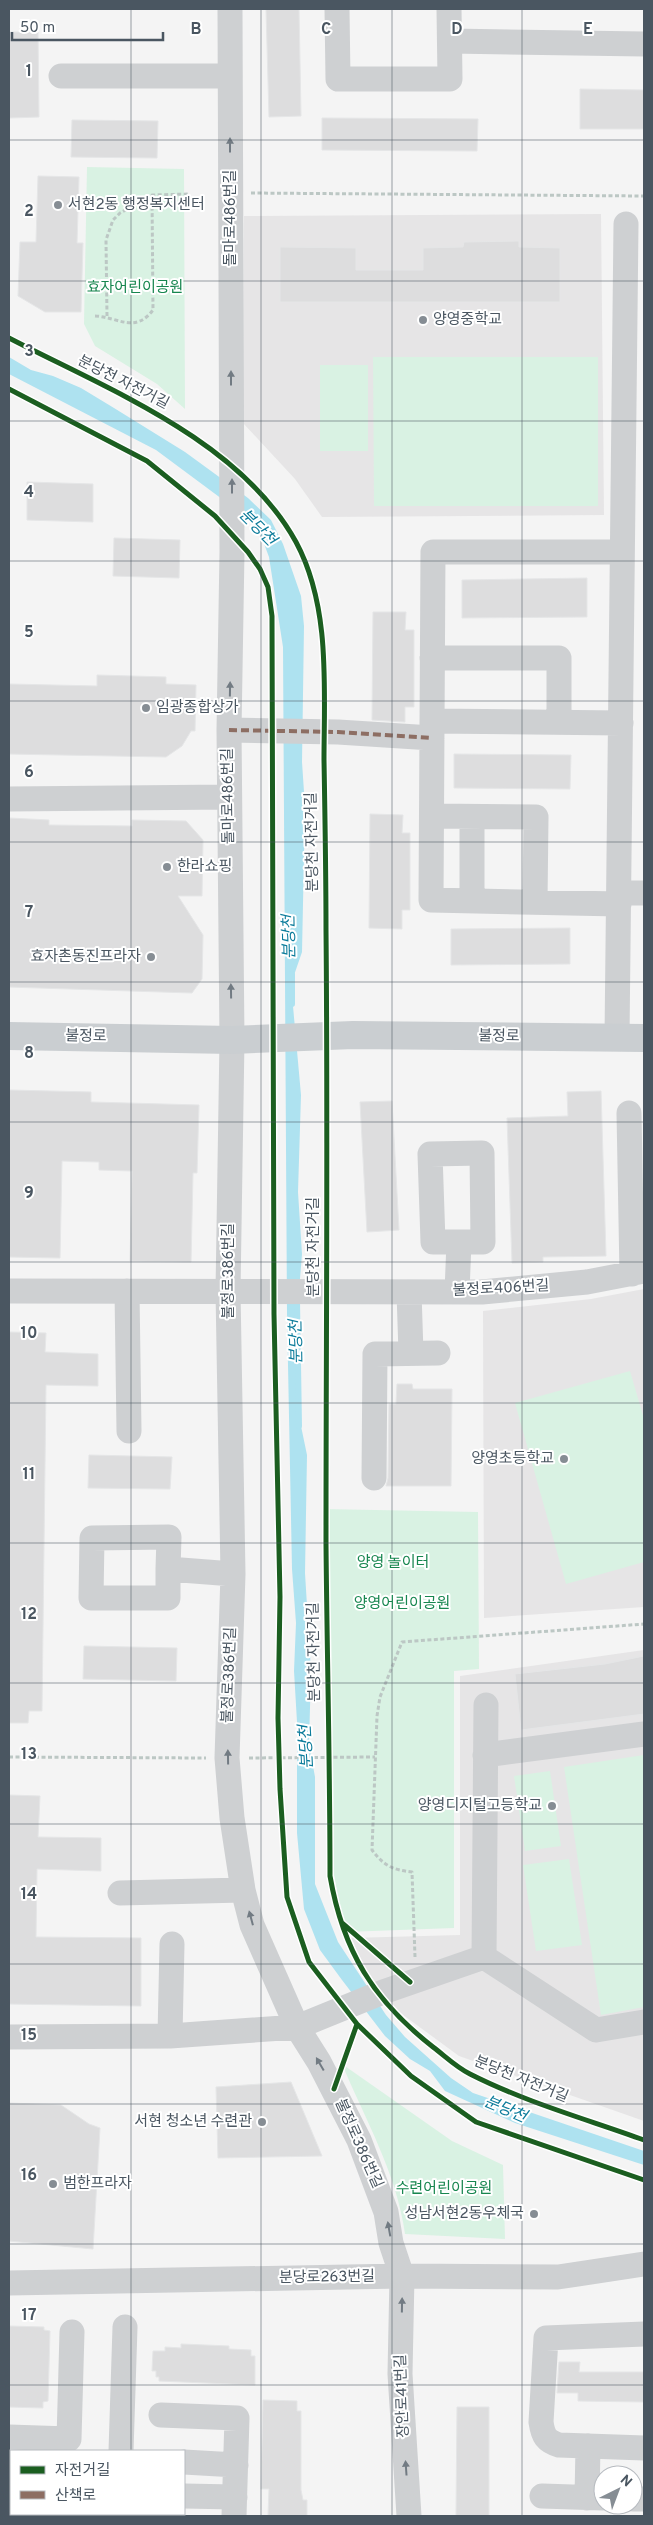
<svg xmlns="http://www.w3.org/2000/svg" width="653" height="2525" font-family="Overpass,'Noto Sans KR',sans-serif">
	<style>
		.education { fill: #e6e5e6 }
		.green { fill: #d9f2e3 }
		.water { fill: #aee2f0 }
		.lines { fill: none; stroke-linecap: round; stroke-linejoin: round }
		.stream { stroke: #aee2f0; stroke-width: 6 }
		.building { fill: #ddddde; stroke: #e5e6e7 }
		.path { stroke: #bcc7c4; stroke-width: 3; stroke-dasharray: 4 2.5; stroke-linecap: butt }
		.minor { stroke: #ced0d2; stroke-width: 25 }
		.major { stroke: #caced1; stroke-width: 28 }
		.quiet { stroke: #8d6e63; stroke-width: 4; stroke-dasharray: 8 4; stroke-linecap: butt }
		.cycleway-casing { stroke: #fff; stroke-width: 8 }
		.cycleway { stroke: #1b5e20; stroke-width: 5 }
		.oneway { fill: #727b83 }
		.grid { fill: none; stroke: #4a5661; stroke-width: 1; stroke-opacity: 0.55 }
		.poi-dot { fill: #868d94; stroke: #fff; stroke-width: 2 }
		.labels { text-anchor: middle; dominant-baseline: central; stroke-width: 4; stroke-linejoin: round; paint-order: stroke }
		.poi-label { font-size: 15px; fill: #4a5661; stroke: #fff; text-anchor: start }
		.street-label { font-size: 15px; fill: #4a5661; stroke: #fff }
		.park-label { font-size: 15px; fill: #17864f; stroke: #fff }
		.water-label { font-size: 16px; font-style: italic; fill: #0c7c9b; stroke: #fff }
		.grid-label { font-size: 16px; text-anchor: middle; font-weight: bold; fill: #4a5661; stroke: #fff; stroke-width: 4; stroke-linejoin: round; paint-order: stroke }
	</style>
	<rect width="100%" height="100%" fill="#f4f4f4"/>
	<path class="education" d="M601 214 604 515 322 517 295 479 243 423 244 216Z
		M644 1289V1607L484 1618 483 1311 591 1299Z
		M644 1650V2121L459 2056 395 2009 367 1972 350 1938 460 1935V1676Z"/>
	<path class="green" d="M87 167 184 169 185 409 157 384 95 346 84 324Z
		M373 357H598V506H374Z
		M320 365H368V451H320Z
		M630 1371 644 1419V1562L566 1584 515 1403Z
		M324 1509 478 1512 479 1669 454 1671V1928L345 1932 332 1865Z
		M644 1755V2007L601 2015 564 1767Z
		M550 1771 561 1846 525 1851 514 1776Z
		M569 1859 582 1945 536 1951 523 1865Z
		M342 2064 452 2141 503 2165 505 2239 405 2234C397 2174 365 2119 342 2064Z"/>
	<path class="water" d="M9 357 31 370 53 376 81 388 114 408 185 452 248 498 271 520 283 544 301 596 304 626 302 762 305 807 302 952 291 984 301 1095 298 1192 302 1254 297 1316 296 1402 307 1455 305 1573 311 1671 309 1744 315 1777V1884L338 1942 386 2015 405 2037 451 2078 473 2093 644 2151V2165L515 2123 445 2091 430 2071 410 2059 385 2036 342 1980 320 1950 304 1909 297 1833V1722L294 1671 296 1623 292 1569 287 1314 283 647 269 557 257 525 156 450 9 374Z"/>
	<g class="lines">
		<path class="stream" d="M292 974V1004
			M297 1301 299 1426"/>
	</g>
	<path class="building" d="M266 9H299L301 116 269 117Z
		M9 32H38L39 117 9 118Z
		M580 89 644 90V129H580Z
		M322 118 478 119 477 151 322 150Z
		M72 120 158 121 157 158 71 157Z
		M38 176 79 177 77 243H83L81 312H45L18 296 20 242H36Z
		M519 241V247L560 248V302H280V247L356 248V270H423V248L463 247 464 242Z
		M27 482 93 484V522L27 520Z
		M114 538 180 540 179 578 113 576Z
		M587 578V617L462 618V580Z
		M373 612H406L405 630H414V707H405V722L372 720Z
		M97 675 166 677V684L196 685 195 731H191L182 746 166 757 9 754V684L97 686Z
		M454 754 571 755 570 789 454 788Z
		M370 814 403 815 402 833H410V910H402V929L369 928Z
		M9 818 49 820V825L132 826V820L186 821 203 840 202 896H178L203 935 202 979 192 993 9 987Z
		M570 928V964L451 965V929Z
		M9 1090 91 1092V1102L199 1105 197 1173H193L191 1262 130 1261 132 1171 99 1170V1162L62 1161 60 1258 9 1257Z
		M601 1091 606 1256 543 1257V1262L512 1263 507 1118 568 1116 567 1092Z
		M392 1101 399 1230 367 1232 360 1102Z
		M9 1332 46 1333 45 1352 98 1354V1386L46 1385 42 1711H29L28 1723H9Z
		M397 1384H412L413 1389H452L451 1486H386L388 1478 389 1404H396Z
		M89 1455 172 1457 170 1489 88 1488Z
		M84 1646 177 1648 176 1681 83 1679Z
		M644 1656V1714L521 1730 515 1674 605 1664Z
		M9 1795 40 1796 38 1837 101 1838V1871L37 1869 36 1937 141 1938V2006L9 2004Z
		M291 2082 322 2156 218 2158 216 2087Z
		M9 2103 61 2105 89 2124 100 2128 93 2249 9 2241Z
		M9 2326 44 2327V2330L50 2331 48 2401 43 2402V2408L9 2407Z
		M181 2344 229 2346V2349L251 2350V2356H255V2385L159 2381V2377H156V2371H152L153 2351H165V2347L181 2348Z
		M559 2362H580L579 2372H644V2402L578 2401V2393H557Z
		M263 2400 297 2401V2411H301V2490L303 2500H307V2516H268L269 2489H261Z
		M457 2407H489V2516H456Z"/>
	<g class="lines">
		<path class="path" d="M251 193 644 196
			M95 316C118 317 135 334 153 310L152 195
			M107 316 106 240 113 220 120 213 152 195 190 194
			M9 1757 206 1758
			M249 1758 375 1757
			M415 1957 412 1872C393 1870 384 1866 372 1850L377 1716 380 1697 402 1642 644 1624"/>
		<path class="minor" d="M230 9 232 552 229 730 232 1040 228 1291 233 1574 227 1758 232 1818 243 1890 252 1925 297 2027 319 2062 359 2140 386 2212 391 2243 402 2276 400 2374 409 2516
			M337 9 338 79H450L449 9
			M450 41 644 44
			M61 76H230
			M432 658H559V722
			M432 721 621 723
			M229 730 338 732 432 738
			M9 799 229 797
			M432 816 536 817 535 902
			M472 817V901
			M619 893H644
			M619 904 431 900 433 552H622
			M617 1038 626 224
			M629 1113 632 1274
			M482 1153 483 1242H433L430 1154Z
			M9 1291 482 1292 587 1282 644 1271
			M127 1291 129 1431
			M409 1292 411 1353
			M457 1292 459 1242
			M374 1478 375 1354 438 1353
			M168 1569V1598H91L92 1538 169 1537 168 1569 233 1574
			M485 1755 644 1734
			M120 1893 243 1890
			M484 1957 596 2030 644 2022
			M170 2036 172 1944
			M9 2037 170 2036 297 2027 383 1992 484 1957 486 1705
			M9 2283 402 2276 558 2277 644 2264
			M644 2334 546 2338 541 2422C543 2436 546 2441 559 2445L644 2448
			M161 2415 237 2418 234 2516
			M9 2437 69 2439 72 2332
			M121 2451 125 2327
			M184 2462 236 2465
			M9 2493H11
			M184 2496 235 2497
			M542 2496 603 2498
			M587 2498 588 2446
			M633 2499H644"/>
		<path class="major" d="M9 1036 232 1040 353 1035 644 1038"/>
		<path class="quiet" d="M229 730 338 732 432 738"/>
		<g class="cycleway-casing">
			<path id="cycleway" d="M9 338C107 389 240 440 296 542 331 607 324 689 324 760 325 816 326 873 326 930 328 1135 326 1339 326 1544 327 1654 330 1765 330 1876 343 1951 373 2000 433 2047 445 2056 456 2067 470 2074 525 2102 586 2119 644 2140
				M9 389 147 461 215 516 248 552 260 569 268 587 272 616 274 1314 280 1597 278 1718 280 1789 287 1897 309 1962 357 2024 411 2076 476 2122 644 2180
				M342 1923 410 1982
				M334 2089 357 2024"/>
		</g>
		<use href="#cycleway" class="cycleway"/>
	</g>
	<defs><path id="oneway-solid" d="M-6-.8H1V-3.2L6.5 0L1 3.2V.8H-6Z" transform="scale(1.25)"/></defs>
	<g class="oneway">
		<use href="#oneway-solid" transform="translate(230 145) rotate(-90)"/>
		<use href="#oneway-solid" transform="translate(231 378) rotate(-90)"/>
		<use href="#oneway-solid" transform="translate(232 486) rotate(-90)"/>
		<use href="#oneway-solid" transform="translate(230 689) rotate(-89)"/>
		<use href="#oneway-solid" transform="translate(231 991) rotate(-91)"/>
		<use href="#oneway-solid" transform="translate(228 1757) rotate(-91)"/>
		<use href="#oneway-solid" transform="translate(251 1918) rotate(-105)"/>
		<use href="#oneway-solid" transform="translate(320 2064) rotate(-120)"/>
		<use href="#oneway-solid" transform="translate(389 2229) rotate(-100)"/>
		<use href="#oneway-solid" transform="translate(402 2305) rotate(-89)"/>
		<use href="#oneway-solid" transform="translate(406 2468) rotate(-94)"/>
	</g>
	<path class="grid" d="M131 9V2451M261 9V2516M392 9V2516M522 9V2516M9 140H644M9 281H644M9 421H644M9 561H644M9 701H644M9 842H644M9 982H644M9 1122H644M9 1262H644M9 1403H644M9 1543H644M9 1683H644M9 1824H644M9 1964H644M9 2104H644M9 2244H644M9 2385H644M131 2514V2516"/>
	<g class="poi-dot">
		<circle cx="58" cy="205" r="5"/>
		<circle cx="423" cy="320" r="5"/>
		<circle cx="146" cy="708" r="5"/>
		<circle cx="167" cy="867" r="5"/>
		<circle cx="151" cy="957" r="5"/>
		<circle cx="564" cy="1459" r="5"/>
		<circle cx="552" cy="1806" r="5"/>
		<circle cx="262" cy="2122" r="5"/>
		<circle cx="53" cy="2184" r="5"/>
		<circle cx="534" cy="2214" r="5"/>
	</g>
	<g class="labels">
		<g class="poi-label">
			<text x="68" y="205">서현2동 행정복지센터</text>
			<text x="433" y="320">양영중학교</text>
			<text x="156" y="708">임광종합상가</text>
			<text x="177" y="867">한라쇼핑</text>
			<text x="141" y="957" text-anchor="end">효자촌동진프라자</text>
			<text x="554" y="1459" text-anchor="end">양영초등학교</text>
			<text x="542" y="1806" text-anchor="end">양영디지털고등학교</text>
			<text x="252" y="2122" text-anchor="end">서현 청소년 수련관</text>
			<text x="63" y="2184">범한프라자</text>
			<text x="524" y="2214" text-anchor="end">성남서현2동우체국</text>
		</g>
		<g class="street-label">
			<text transform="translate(231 218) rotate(-90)">돌마로486번길</text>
			<text transform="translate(123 383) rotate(27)">분당천 자전거길</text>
			<text transform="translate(229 796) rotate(-91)">돌마로486번길</text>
			<text transform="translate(313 842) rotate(-91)">분당천 자전거길</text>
			<text transform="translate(86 1037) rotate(1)">불정로</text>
			<text transform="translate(499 1037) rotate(1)">불정로</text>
			<text transform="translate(314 1247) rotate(-90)">분당천 자전거길</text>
			<text transform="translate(229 1271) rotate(-90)">불정로386번길</text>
			<text transform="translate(501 1289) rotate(-3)">불정로406번길</text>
			<text transform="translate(315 1652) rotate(-91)">분당천 자전거길</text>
			<text transform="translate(230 1675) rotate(-88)">불정로386번길</text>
			<text transform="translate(521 2080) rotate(22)">분당천 자전거길</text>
			<text transform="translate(358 2144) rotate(66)">불정로386번길</text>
			<text transform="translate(327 2278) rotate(-1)">분당로263번길</text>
			<text transform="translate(403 2396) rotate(-92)">장안로41번길</text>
		</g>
		<g class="park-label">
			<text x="135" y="288">효자어린이공원</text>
			<text x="393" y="1563">양영 놀이터</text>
			<text x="402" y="1604">양영어린이공원</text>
			<text x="444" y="2189">수련어린이공원</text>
		</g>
		<g class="water-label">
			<text transform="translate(257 528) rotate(45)">분당천</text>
			<text transform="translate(290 937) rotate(-91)">분당천</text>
			<text transform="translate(297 1342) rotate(-91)">분당천</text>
			<text transform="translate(307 1747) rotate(-93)">분당천</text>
			<text transform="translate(505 2110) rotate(23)">분당천</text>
		</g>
	</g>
	<g class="grid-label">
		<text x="196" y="34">B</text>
		<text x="326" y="34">C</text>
		<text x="457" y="34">D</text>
		<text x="588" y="34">E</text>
		<text x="29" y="76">1</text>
		<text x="29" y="216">2</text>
		<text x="29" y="356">3</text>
		<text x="29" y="497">4</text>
		<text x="29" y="637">5</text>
		<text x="29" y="777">6</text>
		<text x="29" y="917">7</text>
		<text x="29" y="1058">8</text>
		<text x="29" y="1198">9</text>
		<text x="29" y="1338">10</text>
		<text x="29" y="1479">11</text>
		<text x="29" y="1619">12</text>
		<text x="29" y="1759">13</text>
		<text x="29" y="1899">14</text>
		<text x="29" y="2040">15</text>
		<text x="29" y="2180">16</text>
		<text x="29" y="2320">17</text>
	</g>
	<rect width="653" height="2525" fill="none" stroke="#4a5661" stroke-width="20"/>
	<rect x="10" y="2450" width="175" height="65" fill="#ffffff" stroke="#b7bbc0"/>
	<rect x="20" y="2466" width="25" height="8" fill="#1b5e20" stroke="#b7bbc0"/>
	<text x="55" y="2475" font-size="15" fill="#4a5661">자전거길</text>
	<rect x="20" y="2491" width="25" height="8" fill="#8d6e63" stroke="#b7bbc0"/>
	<text x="55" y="2500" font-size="15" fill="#4a5661">산책로</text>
	<g transform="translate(618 2490) rotate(42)"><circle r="24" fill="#ffffff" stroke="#b7bbc0"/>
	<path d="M0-4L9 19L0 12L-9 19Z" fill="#868d94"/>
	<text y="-8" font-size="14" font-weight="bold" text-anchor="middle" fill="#4a5661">N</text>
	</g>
	<path d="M12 32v8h151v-8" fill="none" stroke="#4a5661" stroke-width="2.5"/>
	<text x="20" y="32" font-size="15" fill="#4a5661" stroke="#ffffff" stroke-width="4" paint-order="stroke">50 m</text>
</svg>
